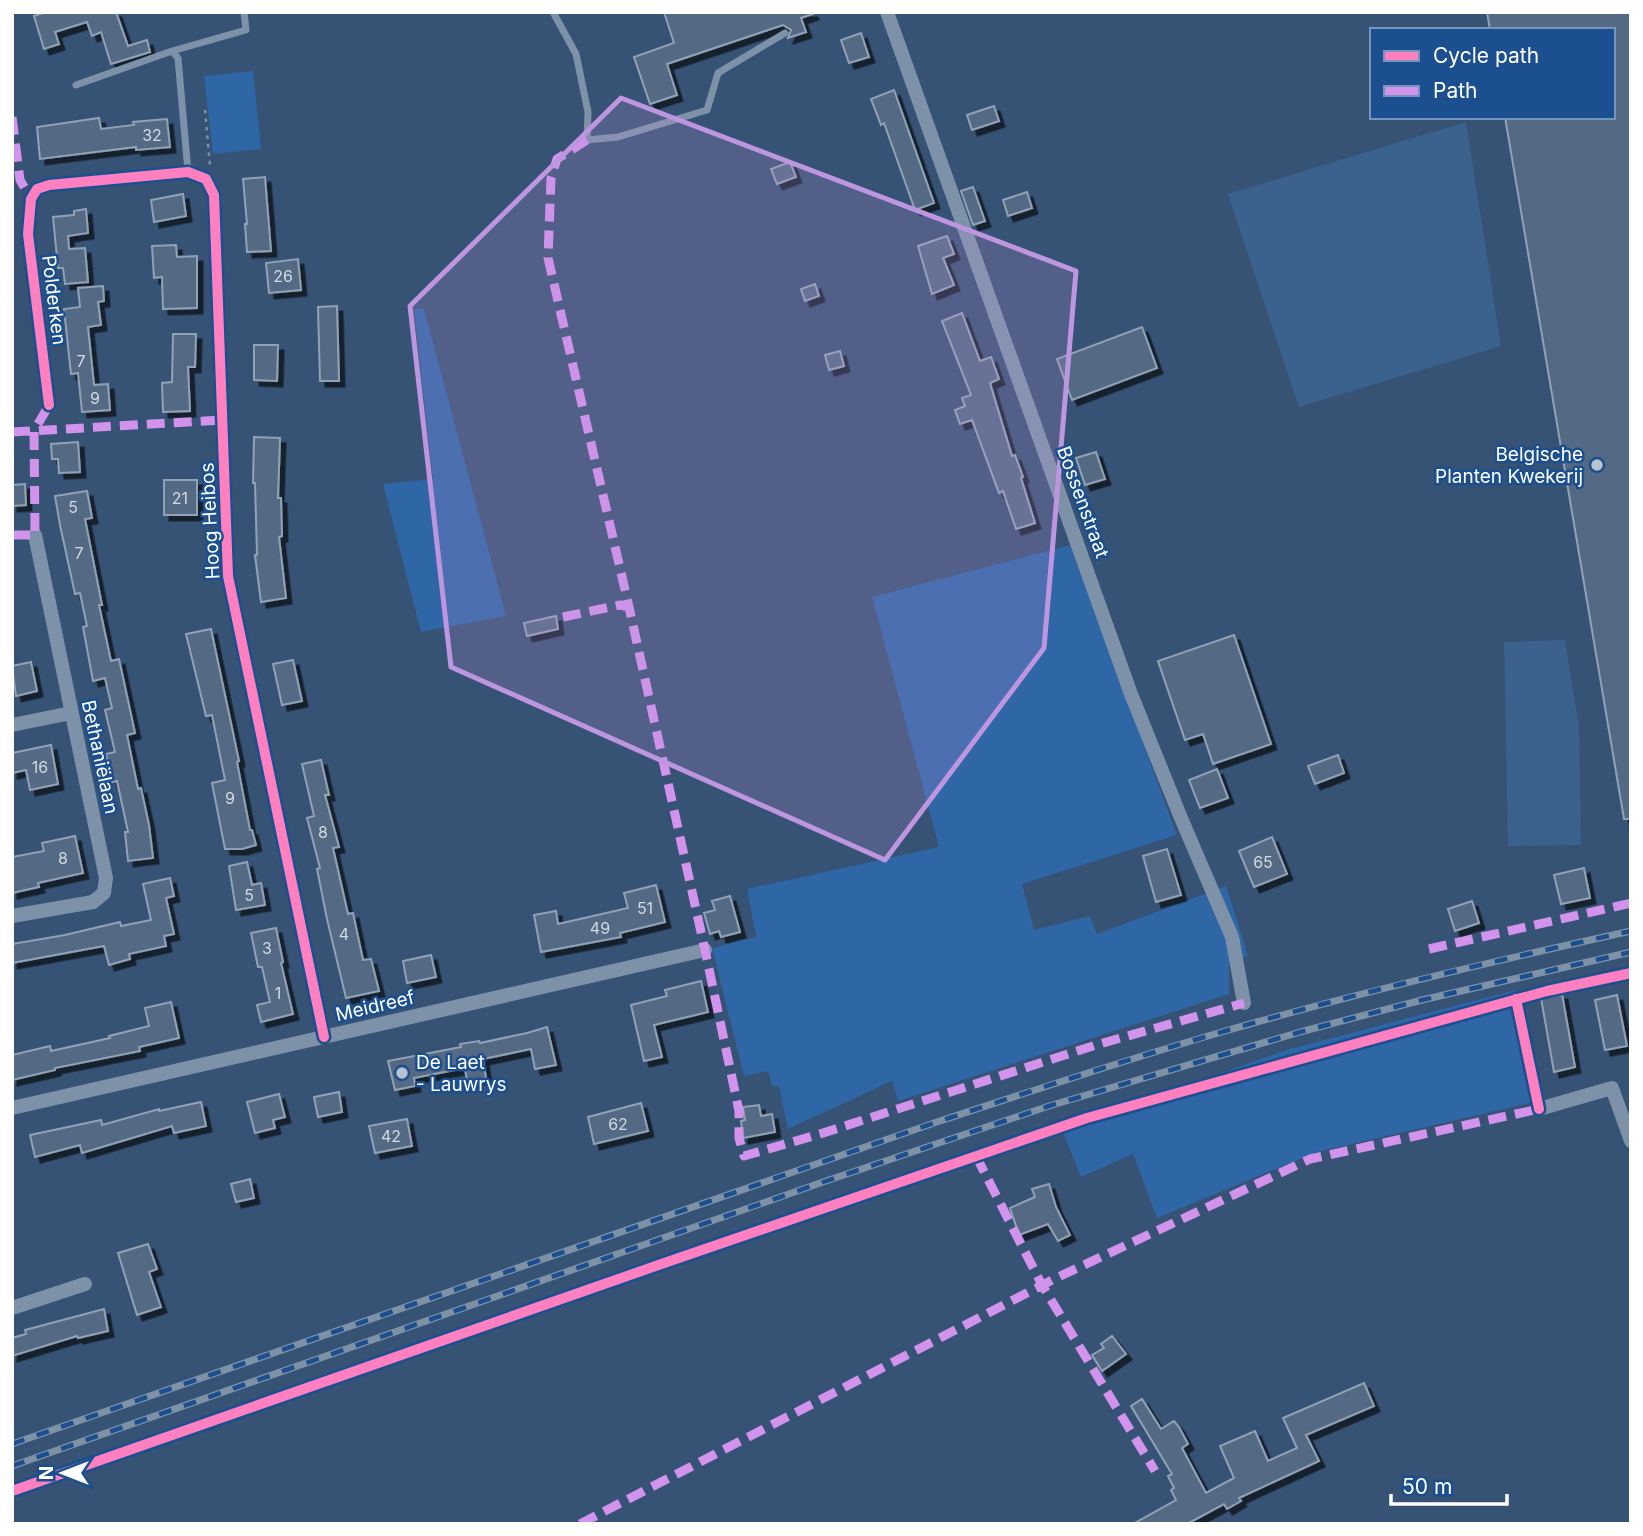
<svg xmlns="http://www.w3.org/2000/svg" width="1643" height="1536" font-family="Inter,sans-serif">
	<style>
		.green { fill: #2f66a5 }
		.water { fill: #3b618d }
		.building { fill: #526984; stroke: #92a2b6; stroke-width: 2; filter: url(#shadow) }
		.lines { fill: none; stroke-linecap: round; stroke-linejoin: round }
		.path { stroke: #7d92a8; stroke-width: 2.5; stroke-dasharray: 3.5 5; stroke-linecap: butt }
		.service { stroke: #7d92a8; stroke-width: 7 }
		.minor { stroke: #7d92a8; stroke-width: 14 }
		.rail-casing { stroke: #7e92a7; stroke-width: 7 }
		.rail { stroke: #1b4f8f; stroke-width: 4.5; stroke-dasharray: 13; stroke-linecap: butt }
		.quiet { stroke: #d193ec; stroke-width: 9; stroke-dasharray: 18 9; stroke-linecap: butt }
		.cycleway-casing { stroke: #1b4f8f; stroke-width: 15 }
		.cycleway { stroke: #ff80c0; stroke-width: 10 }
		.marked { fill: #bd96df; fill-opacity: 0.2; stroke: #bd96df; stroke-width: 5; stroke-linejoin: round }
		.poi-dot { fill: #b9c2ce; stroke: #1b4f8f; stroke-width: 2.5 }
		.labels { text-anchor: middle; dominant-baseline: central; stroke-width: 5; stroke-linejoin: round; paint-order: stroke }
		.number-label { font-size: 16px; fill: #d4dae0 }
		.street-label { font-size: 19px; fill: #fff; stroke: #1b4f8f }
		.poi-label { font-size: 19px; fill: #fff; stroke: #1b4f8f; text-anchor: end }
	</style>
	<defs>
		<filter id="shadow"><feDropShadow dx="5.5" dy="5.5" stdDeviation="0" flood-color="#0009"/></filter>
	</defs>
	<rect width="100%" height="100%" fill="#365274"/>
	<path class="green" d="M253 71 261 149 213 154 204 76Z
		M414 309H424L506 616 421 632 383 484 433 479Z
		M1070 545 1177 835 1022 884 1034 930 1090 916 1097 934 1226 886 1248 956 1229 962V994L898 1101 892 1081 788 1129 779 1086H772L768 1071 744 1076 712 948 756 937 747 889 939 847 872 597Z
		M1516 990 1539 1101 1317 1152 1157 1218 1133 1154 1081 1177 1062 1130 1286 1050Z"/>
	<path class="water" d="M1466 122 1501 346 1299 407 1228 194Z
		M1565 640 1579 727 1581 845 1508 846 1504 642Z"/>
	<path class="building" d="M46 12H116L128 46 147 40 150 52 111 64 101 32 92 36 87 22 55 32 59 44 44 49 34 16Z
		M664 12H812L813 14 801 18 806 32 788 38 791 30 783 25 667 64 677 95 650 104 634 57 674 43Z
		M1487 12H1631V819H1624L1505 117H1613V30H1490Z
		M861 33 869 57 849 63 841 40Z
		M894 90 934 203 915 210 884 123 881 125 871 99Z
		M994 106 999 121 972 130 967 115Z
		M99 118 101 129 134 125 133 122 167 119 170 147 136 150V147L40 159 37 127Z
		M790 162 796 177 777 184 771 169Z
		M265 177 271 251 247 252 245 224H247L243 179Z
		M973 187 985 221 973 225 961 191Z
		M1027 192 1032 208 1008 216 1003 200Z
		M183 194 186 216 154 222 151 200Z
		M86 209 88 233 68 236 69 249 85 248 88 282 65 284 63 268H58L53 217 74 215V211Z
		M947 236 954 254 943 258 954 285 932 294 918 246Z
		M176 245 177 257 197 256V308L163 309 162 277 154 278 152 246Z
		M298 259 301 290 269 293 266 263Z
		M815 284 819 296 805 301 801 289Z
		M103 286 104 301 98 302 101 325 88 327 94 385 108 384 110 410 82 412 78 373 71 374 64 309 80 307 78 288Z
		M337 306 339 381H320L318 307Z
		M962 313 980 361 991 357 999 379 990 383 1012 456 1015 455 1023 477 1021 478 1035 523 1016 529 1003 491 999 493 972 420 960 424 955 410 965 406 962 398 971 395 942 321Z
		M1142 327 1157 368 1072 400 1057 359Z
		M173 334H196L195 367H188L190 411 163 412 162 383 172 382Z
		M254 345H278L277 381 254 380Z
		M840 351 844 366 829 370 825 355Z
		M254 437 280 438 278 498H281L282 536 279 537 286 598 261 602 255 555H257L255 483H253Z
		M78 442 80 472 59 473 58 459H52L51 444Z
		M1096 452 1105 479 1085 485 1076 458Z
		M164 480H197V515H164Z
		M25 484 26 505 12 506V485Z
		M87 491 92 518 85 519 102 605H99L111 661 119 659 135 733 127 735 138 789 141 788 149 825 153 858 128 861 125 832H128L117 781 112 782 106 754 115 752 105 710 112 708 105 678 93 681 83 627 87 626 80 593 75 594 60 525 55 496Z
		M556 616 558 629 527 636 524 623Z
		M211 629 239 761 237 762 250 830H252L256 845 242 849H225L212 783 225 780 212 715 206 716 186 634Z
		M1234 635 1271 744 1213 764 1203 734 1185 740 1158 661Z
		M293 660 302 701 282 705 273 664Z
		M31 662 37 691 16 696 12 666Z
		M51 745 58 784 30 790 26 770 12 773V753Z
		M1338 755 1344 773 1315 784 1308 766Z
		M321 760 329 795H325L339 847 333 848 348 914 353 913 363 960 371 959 379 991 346 998 327 919 317 869 320 868 307 818 314 816 302 764Z
		M1217 769 1228 798 1200 808 1189 780Z
		M75 836 83 873 38 883 39 887 12 893V857L44 851 42 843Z
		M1272 837 1287 874 1254 887 1239 851Z
		M1167 849 1181 895 1156 902 1143 856Z
		M247 862 252 885 261 883 265 905 236 910 229 866Z
		M1584 868 1590 898 1561 904 1554 875Z
		M170 878 174 896 166 898 174 934 164 936 166 946 129 954 130 959 109 965 104 946 12 963V944L65 935 120 922 121 926 151 920 143 884Z
		M656 885 665 922 620 933 621 937 541 952 534 915 556 911 558 924 628 908 624 893Z
		M730 896 740 932 721 937 719 931 710 934 704 913 715 910 712 901Z
		M1472 901 1479 923 1455 931 1448 909Z
		M276 928 283 962 281 963 293 1014 261 1022 257 1005 270 1002 262 967H258L251 933Z
		M431 955 436 977 407 983 403 961Z
		M701 981 708 1012 654 1025 662 1057 644 1061 631 1005 667 996 665 990Z
		M1562 994 1575 1067 1554 1072 1541 998Z
		M1617 995 1627 1046 1605 1050 1595 1000Z
		M171 1002 179 1038 139 1047 140 1051 55 1068V1070L12 1080V1055L50 1046 51 1051 110 1038 109 1036 149 1026 145 1008Z
		M547 1027 556 1065 535 1069 531 1049 483 1059 486 1078 467 1081 465 1068 414 1078 415 1086 395 1090 388 1061 461 1047 460 1044 479 1041 480 1043 527 1033Z
		M339 1092 342 1112 318 1117 314 1097Z
		M279 1094 285 1117 273 1120 275 1128 255 1133 247 1102Z
		M201 1102 206 1126 174 1133 172 1126 82 1153 80 1145 35 1157 30 1135 101 1120 102 1125 159 1109V1111Z
		M641 1103 648 1131 594 1144 588 1117Z
		M759 1105 761 1116 772 1114 775 1132 743 1138 741 1121 745 1120 743 1107Z
		M407 1119 412 1146 375 1153 369 1126Z
		M250 1179 254 1198 236 1202 231 1184Z
		M1049 1184 1056 1207 1070 1235 1058 1241 1048 1224 1019 1235 1010 1208 1035 1197 1032 1189Z
		M148 1244 157 1269 149 1272 161 1307 137 1315 118 1253Z
		M104 1309 108 1331 78 1338 77 1336 12 1356V1338L26 1334 25 1330Z
		M1112 1336 1126 1354 1102 1371 1092 1355 1104 1348 1101 1344Z
		M1364 1383 1374 1406 1306 1435 1319 1461 1239 1498 1241 1501 1227 1509 1224 1504 1187 1524H1133L1176 1500 1171 1490 1174 1488 1168 1476 1172 1474 1131 1406 1142 1399 1161 1429 1174 1421 1179 1427 1188 1444 1182 1448 1206 1493 1234 1478 1220 1446 1255 1431 1268 1461 1297 1448 1283 1418Z"/>
	<g class="lines">
		<path class="path" d="M205 110 210 166"/>
		<path class="service" d="M553 12 576 54 588 112 587 140 618 137 707 110 718 73 785 33
			M172 51 246 30 244 12
			M76 85 172 51 178 58 188 172"/>
		<path class="minor" d="M887 12 1131 694 1181 818 1232 937 1244 1003
			M49 405 28 234 31 199 37 189 49 185 188 172 206 179 214 195 228 576 324 1037
			M12 725 71 713
			M12 916 93 902 104 893 106 878 35 535
			M12 1108 705 950
			M1539 1109 1612 1088 1631 1141
			M12 1308 85 1284"/>
		<g class="rail-casing">
			<path id="rail" d="M12 1444 934 1123C1025 1093 1116 1063 1208 1036 1347 995 1489 962 1631 931
				M12 1466 823 1182 1049 1106 1300 1032 1422 1000 1631 952"/>
		</g>
		<use href="#rail" class="rail"/>
		<path class="quiet" d="M12 117 20 180 31 199
			M587 140 557 159 551 178 548 258 629 607 705 950 739 1111V1138L744 1156 820 1134 1096 1045 1244 1003
			M12 432 222 420
			M12 535H35L34 431 49 405
			M563 617 620 605 629 607
			M1429 949 1631 903
			M976 1156 1042 1285 1155 1471
			M580 1524 1054 1279 1310 1159 1539 1109"/>
		<g class="cycleway-casing">
			<path id="cycleway" d="M49 405 28 234 31 199 37 189 49 185 188 172 206 179 214 195 228 576 324 1037
				M1516 999 1539 1109
				M12 1491 670 1261 1087 1118 1547 991 1631 973"/>
		</g>
		<use href="#cycleway" class="cycleway"/>
	</g>
	<path class="marked" d="M621 98 1076 271 1044 648 885 860 451 667 410 306Z"/>
	<g class="poi-dot">
		<circle cx="1597" cy="465" r="7"/>
		<circle cx="402" cy="1073" r="7"/>
	</g>
	<g class="labels">
		<g class="number-label">
			<text x="152" y="135">32</text>
			<text x="283" y="276">26</text>
			<text x="81" y="361">7</text>
			<text x="95" y="398">9</text>
			<text x="180" y="498">21</text>
			<text x="73" y="507">5</text>
			<text x="79" y="553">7</text>
			<text x="40" y="767">16</text>
			<text x="230" y="798">9</text>
			<text x="323" y="832">8</text>
			<text x="63" y="858">8</text>
			<text x="1263" y="862">65</text>
			<text x="249" y="895">5</text>
			<text x="645" y="908">51</text>
			<text x="600" y="928">49</text>
			<text x="344" y="934">4</text>
			<text x="267" y="948">3</text>
			<text x="278" y="993">1</text>
			<text x="618" y="1124">62</text>
			<text x="391" y="1136">42</text>
		</g>
		<g class="street-label">
			<text transform="translate(54 300) rotate(83)">Polderken</text>
			<text transform="translate(1083 502) rotate(70)">Bossenstraat</text>
			<text transform="translate(210 521) rotate(-93)">Hoog Heibos</text>
			<text transform="translate(100 757) rotate(78)">Bethaniëlaan</text>
			<text transform="translate(375 1006) rotate(-13)">Meidreef</text>
		</g>
		<g class="poi-label">
			<text x="1583" y="454">Belgische<tspan x="1583" dy="22">Planten Kwekerij</tspan></text>
			<text x="416" y="1062" text-anchor="start">De Laet<tspan x="416" dy="22">- Lauwrys</tspan></text>
		</g>
	</g>
	<rect width="1643" height="1536" fill="none" stroke="#ffffff" stroke-width="28"/>
	<rect x="1370" y="28" width="245" height="91" fill="#1b4f8f" stroke="#7695bc" stroke-width="2"/>
	<rect x="1384" y="51" width="35" height="10" fill="#ff80c0" stroke="#7695bc" stroke-width="2"/>
	<text x="1433" y="63" font-size="21" fill="#ffffff">Cycle path</text>
	<rect x="1384" y="86" width="35" height="10" fill="#d193ec" stroke="#7695bc" stroke-width="2"/>
	<text x="1433" y="98" font-size="21" fill="#ffffff">Path</text>
	<g transform="translate(63 1473) rotate(270)" stroke="#1b4f8f" stroke-width="5" paint-order="stroke">
	<path d="M0-5L12 26L0 18L-12 26Z" fill="#ffffff"/>
	<text y="-10" font-size="19" font-weight="bold" text-anchor="middle" fill="#ffffff">N</text>
	</g>
	<path d="M1391 1494v10h116v-10" fill="none" stroke="#ffffff" stroke-width="3.5"/>
	<text x="1402" y="1494" font-size="21" fill="#ffffff" stroke="#1b4f8f" stroke-width="5" paint-order="stroke">50 m</text>
</svg>
